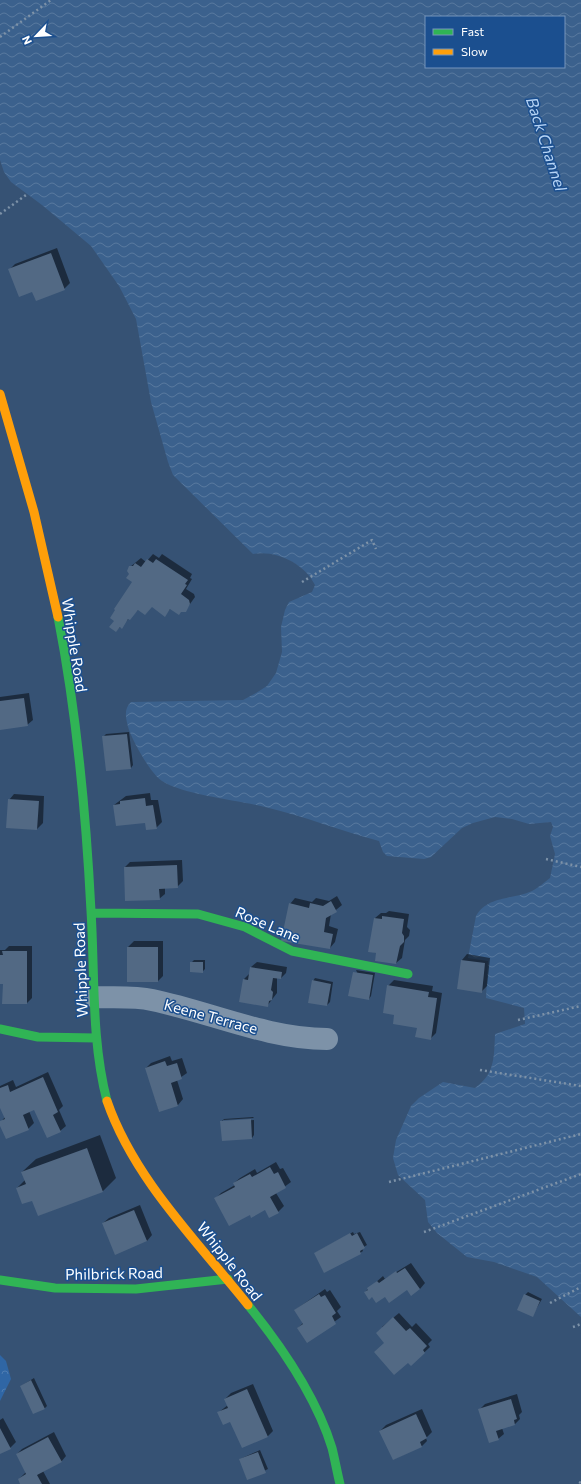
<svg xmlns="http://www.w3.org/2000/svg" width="581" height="1484" font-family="Commissioner,sans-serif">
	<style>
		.forest { fill: url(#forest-crowns) }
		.water { fill: url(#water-waves); fill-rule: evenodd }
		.shadow { fill: #0007 }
		.building { fill: #526984 }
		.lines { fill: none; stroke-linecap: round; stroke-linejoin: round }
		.path { stroke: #7d92a8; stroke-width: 2.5; stroke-dasharray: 2 3; stroke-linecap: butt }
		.street { stroke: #7d92a8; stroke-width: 22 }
		.fast { stroke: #30b455; stroke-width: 9 }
		.slow { stroke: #ff9f0a; stroke-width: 9 }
		.labels { text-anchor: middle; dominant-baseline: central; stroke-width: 3; stroke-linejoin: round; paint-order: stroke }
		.street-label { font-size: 15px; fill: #fff; stroke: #1b4f8f }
		.water-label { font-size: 16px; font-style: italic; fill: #b5d3f5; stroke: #1b4f8f }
	</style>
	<defs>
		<pattern id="forest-crowns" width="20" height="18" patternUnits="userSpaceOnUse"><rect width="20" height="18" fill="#2f66a5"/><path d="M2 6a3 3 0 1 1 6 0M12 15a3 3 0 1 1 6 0" fill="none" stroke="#4e7db2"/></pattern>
		<pattern id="water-waves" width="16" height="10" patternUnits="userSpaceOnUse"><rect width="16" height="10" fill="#3b618d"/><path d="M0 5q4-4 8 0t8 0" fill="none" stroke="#58799e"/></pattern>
	</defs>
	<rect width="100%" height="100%" fill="#365274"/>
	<path class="forest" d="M0 1355 6 1361 11 1379 0 1401Z"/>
	<path class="water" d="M0 0H581V1317L537 1277 494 1262 467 1257 437 1233 428 1222 425 1200 398 1175 393 1158 396 1140 411 1106 419 1098 443 1082 475 1088C495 1074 494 1057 495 1034L525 1024 524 1008 486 998 488 961 468 958 476 916C488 895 513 900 532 891 538 888 545 882 550 878L555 854 550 836 553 827 551 822 529 824 512 819 495 817 473 823 462 828 431 857 424 859 387 856 383 852 379 841C341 831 304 816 265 807 238 800 184 795 162 781 150 773 134 743 129 730 126 720 123 709 131 702L243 700 256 693 267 686 276 673 282 652 281 627 285 610 289 602 312 592 315 585C304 563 276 550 253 554L173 475 168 462 151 402 136 319 119 286 91 246 42 205 11 182 4 172 0 160ZM426 17H564V67H426Z"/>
	<path class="shadow" d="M57 248 70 283 64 289 33 291 9 270 15 264Z
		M153 554 159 558 162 554 192 574 190 578 192 579 186 589 194 594 195 597 185 611 171 608 165 615 152 606 145 614 139 609 116 631 115 620 134 582 130 574V567L141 558 146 562Z
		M29 693 33 720 27 725 0 729V697Z
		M129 732 133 765 131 768 103 737 106 734Z
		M150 793 151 800H158L162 822 156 828 114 805 126 796Z
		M14 794 44 796 43 823 37 829 9 800Z
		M182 860 183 881 177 887H165V894L159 899 125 867 130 862Z
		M337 896 342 905 331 914 329 926 338 929 335 942 330 948 290 904 295 898 312 902 316 898 329 901Z
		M389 911 409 914 407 927 410 930 409 936 405 940 402 958 396 963 377 953 370 951 375 918 381 913H386Z
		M134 941H163V976L158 981H128V947Z
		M9 946H32V998L27 1003 4 983H0V950H5Z
		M467 954 490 958 487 986 481 992 458 988 462 960Z
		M194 960H205V969L202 972 191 963Z
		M257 962 287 967 286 973 281 978 277 977V993L267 1006 244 979 250 973 251 967Z
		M356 970 375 973 371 996 369 999Z
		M315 978 333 982 330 1002 327 1005 313 981Z
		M394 980 433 986 432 991 442 993 436 1033 430 1039 418 1027 395 1014 388 986Z
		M170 1056 172 1061 182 1058 187 1073 177 1080 183 1099 178 1105 159 1111 146 1068 151 1063Z
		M48 1072 63 1106 59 1110 66 1126 60 1131 34 1108 29 1111 34 1123 28 1129 0 1123 5 1117 0 1105V1086L13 1080 16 1087Z
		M253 1117 254 1118 223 1120 224 1119Z
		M223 1120V1122L254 1120V1135L252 1138 222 1121Z
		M100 1135 116 1178 103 1191 39 1215 33 1199 17 1188 25 1180 22 1172 36 1159Z
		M276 1162 280 1169 283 1168 291 1182 276 1193 284 1206 278 1212 265 1209 250 1213 216 1198 221 1193 235 1185 234 1183 240 1178 255 1169 257 1173Z
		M140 1205 152 1235 147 1241 103 1223 109 1218Z
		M353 1232 354 1234 360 1232 367 1245 362 1248 363 1251 360 1253H315Z
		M411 1263 425 1283 420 1289H407L385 1295 372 1296 365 1292 383 1276 385 1279Z
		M325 1289 327 1292 330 1290 341 1307 337 1311 341 1317 307 1341 298 1328 303 1323 295 1310Z
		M528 1292 542 1299 532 1316 525 1295Z
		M399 1313 412 1327 416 1323 432 1340 428 1344 430 1347 411 1365 382 1327Z
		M34 1378 47 1406 44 1409 21 1386Z
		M253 1384 273 1431 267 1437 231 1421 219 1412 228 1405 225 1399 231 1393Z
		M517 1394 522 1412 519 1415 520 1419 515 1424 502 1428 504 1434 498 1439 479 1410 485 1404Z
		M422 1409 432 1432 426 1438 427 1441 422 1446 394 1459 380 1431 386 1425Z
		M3 1418 16 1442 10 1448 0 1453V1420Z
		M54 1432 66 1456 61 1462 43 1471 50 1484H22L19 1479 26 1472 17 1454 22 1449Z
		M260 1450 268 1469 247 1479 240 1459Z"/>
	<path class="building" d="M51 253 65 290 36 301 32 292 19 297 8 269Z
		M147 559 153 563 156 559 188 580 185 584 187 585 181 594 189 600 190 604 186 612H181L179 615 170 609 165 617 152 607 145 615 138 610 130 620 128 619 122 629 120 627 116 632 109 627 114 621 110 618 115 610 114 609 132 582 126 578 129 574 127 571 129 566H133L135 563 141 567Z
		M24 698 28 726 0 730V701Z
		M127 734 131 769 106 771 102 736Z
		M145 798 146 806 153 805 157 829 146 830 145 823 116 826 113 805 120 804V801Z
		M8 799 39 801 37 830 6 828Z
		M177 865 178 888 159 889 160 900 125 901 124 867Z
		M331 901 337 912 326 918 324 932 333 934 330 949 281 941 289 903 309 908 310 903 323 906Z
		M382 916 404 919 402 933 404 936V942L400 946 396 964 375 961 376 953 368 952 374 918 382 919Z
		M127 947H158V982H127Z
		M2 951H27V1004H2L3 984H0V955H3Z
		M461 960 485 963 482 993 457 989Z
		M190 962H203V973L190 972Z
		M250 967 282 972 281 979 273 978 271 990 273 992 272 1000 269 1001 268 1007 239 1002 243 979 248 980Z
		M353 972 373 975 369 1000 348 996Z
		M312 980 331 984 327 1006 308 1003Z
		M387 985 429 992 428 997 437 998 431 1040 415 1037 417 1028 393 1024 394 1015 383 1013Z
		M165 1061 167 1066 177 1063 182 1079 171 1083 178 1106 159 1112 145 1068Z
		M43 1077 58 1112 53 1115 61 1132 47 1138 34 1110 23 1115 29 1130 6 1139 0 1126V1121L5 1119 0 1108V1088L8 1085 10 1092Z
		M251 1119 252 1139 222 1141 220 1121Z
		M87 1148 103 1192 38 1216 32 1201 22 1204 16 1188 26 1184 21 1172Z
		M270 1167 274 1174 278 1172 286 1188 270 1197 279 1213 269 1218 265 1210 251 1218 250 1215 229 1226 214 1198 235 1187 233 1183 250 1174 252 1177Z
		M134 1210 147 1241 115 1255 102 1223Z
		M350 1233 352 1236 357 1233 365 1248 360 1251 361 1254 324 1273 314 1253Z
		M405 1268 420 1289 411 1296 407 1290 389 1303 385 1297 376 1303 372 1297 369 1300 364 1292 368 1290 367 1288 377 1281 379 1283 396 1271 397 1273Z
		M319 1294 321 1297 325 1295 336 1313 332 1316 336 1324 307 1343 297 1328 303 1324 294 1310Z
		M524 1294 540 1301 533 1317 517 1310Z
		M393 1317 406 1331 410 1328 427 1346 423 1350 425 1353 411 1366 408 1363 394 1375 374 1352 384 1343 376 1333Z
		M31 1380 45 1409 33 1414 20 1386Z
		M247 1389 268 1437 242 1448 230 1422 223 1425 217 1412 228 1408 224 1399Z
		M511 1399 517 1419 514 1420 515 1425 496 1431 499 1440 489 1443 478 1409Z
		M416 1414 427 1438 420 1442 422 1447 393 1460 379 1431Z
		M0 1428 11 1449 0 1454Z
		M48 1437 62 1462 37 1475 42 1484H20L18 1479 26 1474 16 1454Z
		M258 1452 266 1473 247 1480 239 1459Z"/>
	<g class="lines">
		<path class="path" d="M0 37 51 0
			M0 214 26 195
			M302 582 372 540 376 549
			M546 859 581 867
			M518 1020 581 1006
			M480 1070 581 1086
			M389 1182 581 1134
			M424 1232 581 1174
			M550 1303 581 1287
			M573 1327 581 1324
			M579 1482 581 1483"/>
		<path class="street" d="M95 997C113 998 134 996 152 1000 210 1012 268 1039 327 1039"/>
		<path class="fast" d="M58 617C77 714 86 813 91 911 95 975 91 1039 107 1101
			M92 913 198 914 245 927 292 951 408 974
			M0 1029 38 1037 96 1038
			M0 1280 55 1288 136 1289 228 1279
			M248 1305C282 1347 316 1396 332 1448 335 1460 337 1472 340 1484"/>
		<path class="slow" d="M0 394 34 512 58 617
			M107 1101C134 1179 197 1241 248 1305"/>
	</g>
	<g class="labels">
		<g class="street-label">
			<text transform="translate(75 645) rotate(81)">Whipple Road</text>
			<text transform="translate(268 924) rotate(23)">Rose Lane</text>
			<text transform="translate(80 970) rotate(-92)">Whipple Road</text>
			<text transform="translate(211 1016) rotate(15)">Keene Terrace</text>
			<text transform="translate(230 1261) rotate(52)">Whipple Road</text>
			<text transform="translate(114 1273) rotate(-1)">Philbrick Road</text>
		</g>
		<g class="water-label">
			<text transform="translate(547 144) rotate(72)">Back Channel</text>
		</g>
	</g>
	<rect x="425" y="16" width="140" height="52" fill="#1b4f8f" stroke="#7695bc"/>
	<rect x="433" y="29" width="20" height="6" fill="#30b455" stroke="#7695bc"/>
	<text x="461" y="36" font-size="12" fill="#ffffff">Fast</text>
	<rect x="433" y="49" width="20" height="6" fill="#ff9f0a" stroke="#7695bc"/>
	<text x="461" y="56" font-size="12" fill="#ffffff">Slow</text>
	<g transform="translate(36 36) rotate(245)" stroke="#1b4f8f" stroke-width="3" paint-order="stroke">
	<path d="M0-3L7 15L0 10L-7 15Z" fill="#ffffff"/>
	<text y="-6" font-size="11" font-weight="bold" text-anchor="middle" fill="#ffffff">N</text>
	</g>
</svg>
